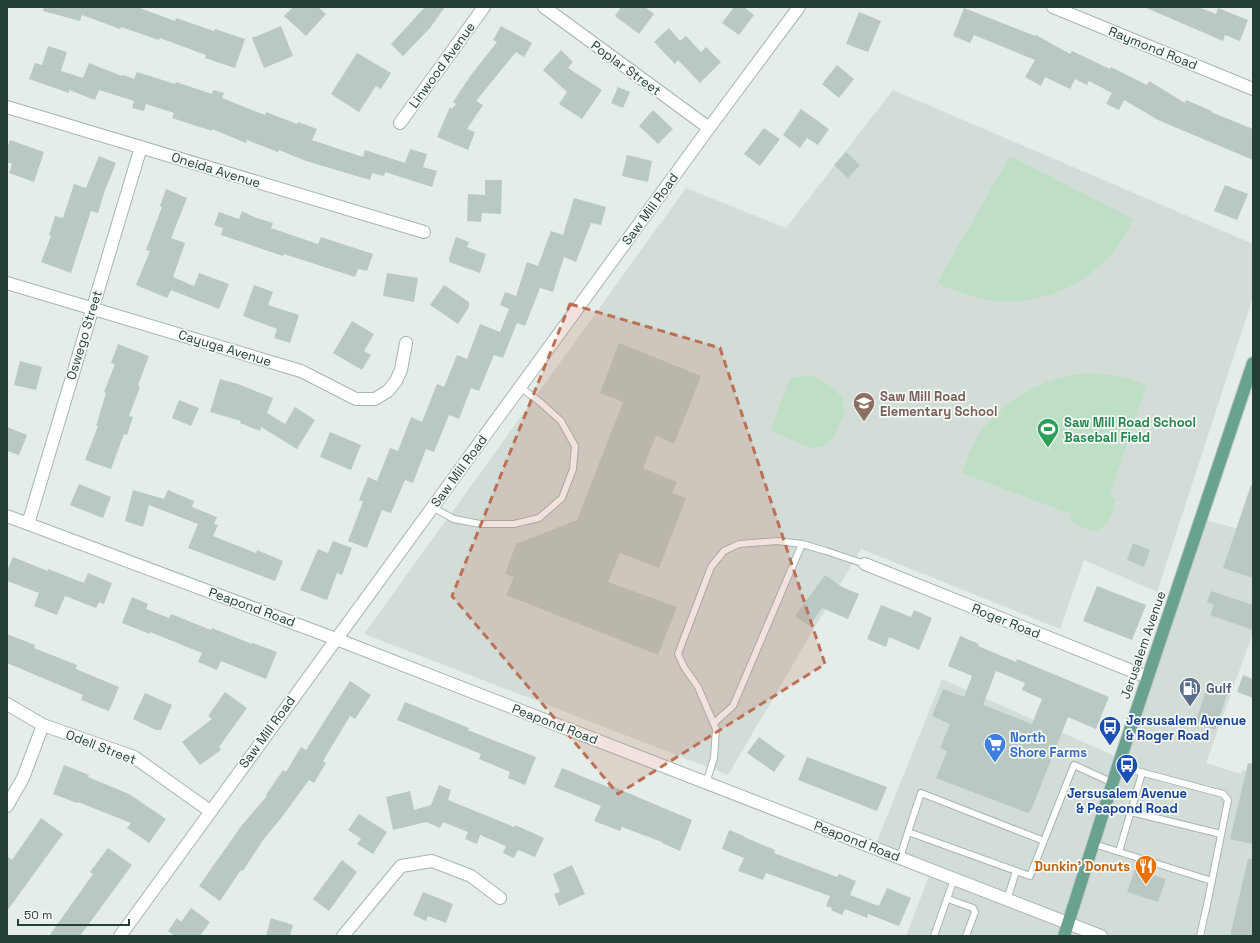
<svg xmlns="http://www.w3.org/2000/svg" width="1260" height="943" font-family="'Space Grotesk',sans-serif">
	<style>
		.built { fill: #d2ddd8 }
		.green { fill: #bedec6 }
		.building { fill: #b9c8c2; fill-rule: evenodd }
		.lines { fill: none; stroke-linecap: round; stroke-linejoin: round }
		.lane-casing { stroke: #a7b5b0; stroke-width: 8 }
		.street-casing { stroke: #a7b5b0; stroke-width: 14 }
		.primary-casing { stroke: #c2c9c7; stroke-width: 14 }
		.lane { stroke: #fff; stroke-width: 6 }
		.street { stroke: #fff; stroke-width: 12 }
		.primary { stroke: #6aa292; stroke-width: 12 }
		.marked { fill: #bc7056; fill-opacity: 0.2; stroke: #bc7056; stroke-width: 3; stroke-dasharray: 8 5; stroke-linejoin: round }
		.labels { text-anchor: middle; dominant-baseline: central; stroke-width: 3.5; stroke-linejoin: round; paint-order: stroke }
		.street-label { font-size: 13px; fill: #243f37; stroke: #f5faf7 }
		.education-label { font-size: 13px; font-weight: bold; fill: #785e54; stroke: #f5faf7; text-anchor: start }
		.leisure-label { font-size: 13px; font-weight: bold; fill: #27864d; stroke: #f5faf7; text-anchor: start }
		.service-label { font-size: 13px; font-weight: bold; fill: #4e5e75; stroke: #f5faf7; text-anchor: start }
		.transit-label { font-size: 13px; font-weight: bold; fill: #164399; stroke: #f5faf7; text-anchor: start }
		.shop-label { font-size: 13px; font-weight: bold; fill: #366cbe; stroke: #f5faf7; text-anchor: start }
		.food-label { font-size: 13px; font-weight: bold; fill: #c56008; stroke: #f5faf7; text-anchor: end }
	</style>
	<rect width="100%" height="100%" fill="#e4ede9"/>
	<path class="built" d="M893 90 1253 244V297L1157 592 1084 560 1060 629 861 549 728 775 364 634 686 188 786 228Z
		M1206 520 1253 533V633L1206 763 1241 774 1242 770 1253 773V936H906L930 873 873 851 942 679 1126 761Z"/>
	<path class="green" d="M1010 156 1133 219C1127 231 1121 243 1112 253 1079 292 1024 311 974 297 961 293 949 288 937 283Z
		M1087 373C1108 374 1126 377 1146 385L1110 496 1116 499C1113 511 1108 534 1090 530 1084 529 1076 524 1070 521L1071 514 962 473C967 459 972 445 980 433 986 424 995 416 1003 408 1031 386 1052 378 1087 373Z
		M811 375 829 385 842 397 844 413 834 437 826 445 815 448 807 447 771 430 790 378Z"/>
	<path class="building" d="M44 7H137L175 21 176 18 214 31 215 29 245 39 235 68 205 58 206 55 160 38 159 40 121 27 120 29 82 15 80 21 43 11Z
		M293 7H318L326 14 306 36 284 16Z
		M425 7H445L430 28 403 56 391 44Z
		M621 7H645L654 14 639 34 615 16Z
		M734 7H744L754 15 739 35 722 23Z
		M1144 7H1198L1216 14 1218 8 1248 20 1240 41 1225 35 1223 41Z
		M964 8 1035 36 1036 35 1070 54 1072 51 1110 69 1111 67 1147 85 1149 81 1185 103 1186 100 1212 111 1211 112 1253 129V160L1158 120 1124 100 1119 110 1106 104 1112 93 1089 81 1087 85 1075 79 1070 89 1045 77 1041 86 1025 77 1035 60 974 35 970 43 953 36Z
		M859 12 881 21 868 52 846 44Z
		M281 26 293 56 264 68 252 38Z
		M501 26 532 43 524 57 516 52 476 101 483 105 467 129 475 132 468 150 437 137 450 107 452 109 456 104 453 102 471 75 497 42 493 40Z
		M669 28 680 41 686 36 701 52 706 47 721 62 700 83 678 60 675 64 654 42Z
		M48 46 67 52 61 71 83 78 89 63 122 76 123 75 134 79 137 72 175 84 176 82 212 94 213 90 224 93 222 98 265 115 266 112 297 124 298 122 317 129 312 140 363 157 365 150 405 163 410 149 427 154 423 167 437 171 432 187 385 172 384 176 372 173 370 180 306 161 279 150 278 152 247 140 246 143 212 129V131L172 118 174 113 146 104 144 111 132 108 134 101 99 90 95 100 69 90V93L29 79 35 63 42 65Z
		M561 50 573 62 568 68 602 90 582 119 559 104 567 92 543 70Z
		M357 53 391 73 381 89 376 86 359 112 331 94Z
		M837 65 854 79 839 98 822 84Z
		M618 87 630 92 623 108 611 103Z
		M801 109 829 129 818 145 807 138 800 148 783 135Z
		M653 110 673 129 658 144 639 126Z
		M764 128 780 139 760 166 744 154Z
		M10 140 44 152 34 182 9 173 12 164 7 162V148Z
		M846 152 860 165 848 178 834 165Z
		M627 155 652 161 648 182 622 176Z
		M99 156 116 163 105 190 98 213 91 211 71 273 41 262 51 236 49 235 55 216 63 218 74 184 86 188Z
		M485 180H502L501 214 482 213 481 222 467 221 468 194 485 195Z
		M1225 185 1248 194 1237 220 1214 211Z
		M166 189 187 198 171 238 185 243 173 277 194 286 199 273 229 284 219 309 171 290 167 298 136 285 150 251 146 250 162 207 160 206Z
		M574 198 606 207 601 225 591 223 576 262 564 257 553 292 540 288 525 326 517 323 503 358 494 355 479 391 471 388 459 419 449 415 434 452 426 449 413 483 405 480 391 513 382 510 367 548 348 541 363 502 359 500 368 477 377 481 390 448 398 451 411 417 422 422 437 384 444 387 457 355 467 359 480 324 500 332 509 309 500 305 505 292 516 296 527 262 538 266 551 231 563 235Z
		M242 211 254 217 273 223 271 228 318 244 321 237 373 254 367 271 358 269 355 277 284 254 283 256 221 235 223 228 214 225 219 212 239 219Z
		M456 237 469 242 467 247 486 254 480 273 449 262V258Z
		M387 273 418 278 414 302 383 296Z
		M254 285 273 292 268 305 299 315 290 343 274 338 277 329 243 316Z
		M444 285 469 302V307L458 324 430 305Z
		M352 321 374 334 364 351 371 355 362 370 333 353Z
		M619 343 701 376 674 444 656 436 643 468 677 482 672 493 686 498 659 568 620 553 608 582 677 607 658 655 506 595 514 577 505 574 516 544 577 520 623 402 600 393Z
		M118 344 149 356 138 385 140 387 129 416 133 417 127 435 124 434 111 469 85 460 98 426H96L106 393 104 392 115 364 111 363Z
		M20 361 42 367 36 390 14 385Z
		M220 379 238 384 273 398 267 413 285 424 295 407 315 420 297 449 261 427 260 431 240 423 241 421 210 412Z
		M179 400 199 408 191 426 172 418Z
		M7 427 27 435 19 455 7 451Z
		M330 432 361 445 351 470 320 457Z
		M79 484 111 497 103 518 70 505Z
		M1251 485H1253V578L1223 568Z
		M133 490 164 499 168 490 194 501 192 507 217 517 214 524 218 525 213 536 256 553 257 550 283 561 275 581 188 548 198 524 149 505 143 527 125 521Z
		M333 541 352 548 342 575 337 573 327 600 300 590 318 549 328 553Z
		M1133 543 1150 550 1144 567 1127 560Z
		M13 557 48 571V569L84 583 88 573 112 583 104 604 99 602 96 608 65 596 57 615 34 606 39 593 7 581V571Z
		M825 575 842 587 859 594 848 619 822 608 809 626 795 616Z
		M1097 586 1146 605 1132 640 1083 621Z
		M1211 591 1253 605V630L1210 615 1214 605 1207 602Z
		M132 597 148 604 146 609 169 618 171 614 211 630 212 628 252 644 253 643 277 652 266 679 221 661 217 670 198 662 202 653 150 632V634L122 623Z
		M881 605 911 617 914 610 932 618 919 650 889 637 886 647 867 639Z
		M7 634 35 645 34 648 77 665 76 669 119 687 109 711 81 700 83 695 7 663Z
		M960 636 979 644 978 646 1016 662 1017 659 1109 697 1096 729 1068 717 1032 808 1028 813 936 778 947 751 940 748 950 724 932 716 943 689 964 697 972 676 948 666ZM996 671 1025 683 1022 690 1042 699 1032 724 983 705Z
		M1243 675 1253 679V698L1237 692Z
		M350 681 371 695 355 719 350 716 323 761 326 763 314 783 309 780 282 817 263 840 243 871 241 870 220 901 199 886 242 825 267 796 266 795 283 770 286 772 301 747 306 750Z
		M1209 682 1229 689 1215 730 1195 723Z
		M225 692 247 708 219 747 221 750 200 765 182 742 212 719 208 716Z
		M145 693 172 705 161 730H156L133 719Z
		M405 702 469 728 468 730 536 757 525 785 508 778 510 772 479 759 481 754 397 720Z
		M759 737 785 756 774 772 747 753Z
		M807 757 887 787 877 811 798 780Z
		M1248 763 1253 764V844L1230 839Z
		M64 765 89 775 88 777 129 794 166 819 149 843 127 828 131 823 78 802 77 803 53 794Z
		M562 768 608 787 609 785 692 820 680 851 662 843V842L622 827 620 831 594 821 601 806 554 787Z
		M439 785 451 790 448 800 514 827 515 825 544 838 535 857 518 850 514 858 503 853 506 846 480 835 477 844 465 839 468 832 443 822 440 828 426 822 393 830 386 797 410 791 414 810 431 805Z
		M359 814 387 832 373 854 357 844 361 839 348 830Z
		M41 818 63 834 7 911V856L12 860Z
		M729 830 744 836V837L775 850 774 853 837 877 839 874 856 881 850 895 879 906 887 888 911 898 899 926 868 914 867 918 845 909 842 915 831 910 832 908 826 906 830 896 766 873 763 880 738 871 744 858 722 849Z
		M108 848 132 865 80 936H49L93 874 90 872Z
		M1248 859H1253V936H1230Z
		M342 860 357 872 329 911 313 899Z
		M572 865 585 894 559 906 554 894 560 892 553 874Z
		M1135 869 1166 879 1158 902 1127 892Z
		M423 892 453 904 446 923 428 916 426 921 413 915Z
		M191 908 210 922 200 936H175L168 931 177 918 181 922Z
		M271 918 293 925 290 936H266Z"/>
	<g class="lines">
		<g class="lane-casing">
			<path id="lane" d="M432 507 454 519 480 524H514L539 518 562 498 573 469 575 446 561 421 540 402 520 387
				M714 723 733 706 802 544
				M1118 766 1223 794 1228 800 1208 900 1200 936
				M706 783 714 758 716 729 698 687 684 667 678 654 711 567 724 551 739 544 777 541 802 544 826 551 865 564
				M1131 812 1221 834
				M1044 841 921 793 908 832 1030 876 1074 765 1113 783
				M1094 844 1212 881
				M1119 852 1142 773
				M900 858 908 832
				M948 899 973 908 975 912 966 936
				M1007 900 1016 871
				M934 936 954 879"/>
		</g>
		<g class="street-casing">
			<path id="street" d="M544 7 709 128
				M1053 7 1253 89
				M7 107 424 232
				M400 123 484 7
				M7 283 301 371 356 399H375L388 391 396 381 401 370 406 343
				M7 516 336 639 1101 936
				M28 524 141 147
				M865 564 1147 677
				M7 704 43 725 134 757 210 811
				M7 806 23 778 43 725
				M120 936 709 128 799 7
				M343 936 401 866 432 861 471 876 500 898"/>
		</g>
		<g class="primary-casing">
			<path id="primary" d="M1064 936 1118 766 1253 363"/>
		</g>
		<use href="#lane" class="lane"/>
		<use href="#street" class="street"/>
		<use href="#primary" class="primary"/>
	</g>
	<path class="marked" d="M570 304 720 348 825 664 618 794 452 596Z"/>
	<defs>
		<g id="school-pin" transform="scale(1.15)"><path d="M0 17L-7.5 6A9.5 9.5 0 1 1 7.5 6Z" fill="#8d6e63" stroke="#f5faf7"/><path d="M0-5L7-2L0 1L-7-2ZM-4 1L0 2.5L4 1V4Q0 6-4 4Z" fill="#fff"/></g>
		<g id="stadium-pin" transform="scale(1.15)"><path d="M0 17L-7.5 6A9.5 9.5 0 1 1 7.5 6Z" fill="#2e9e5b" stroke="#f5faf7"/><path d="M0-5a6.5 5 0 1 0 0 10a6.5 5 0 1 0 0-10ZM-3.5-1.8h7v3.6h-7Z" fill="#fff"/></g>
		<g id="fuel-pin" transform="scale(1.15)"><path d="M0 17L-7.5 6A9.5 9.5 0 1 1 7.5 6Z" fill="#5c6f8a" stroke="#f5faf7"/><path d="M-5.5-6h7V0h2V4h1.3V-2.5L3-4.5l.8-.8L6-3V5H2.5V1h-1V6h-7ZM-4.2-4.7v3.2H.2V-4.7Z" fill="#fff"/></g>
		<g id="bus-pin" transform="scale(1.15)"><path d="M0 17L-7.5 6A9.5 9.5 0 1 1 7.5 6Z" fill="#1a4fb4" stroke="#f5faf7"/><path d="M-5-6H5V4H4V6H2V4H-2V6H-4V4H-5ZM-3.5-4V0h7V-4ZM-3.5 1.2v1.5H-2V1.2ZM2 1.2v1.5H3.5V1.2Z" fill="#fff"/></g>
		<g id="supermarket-pin" transform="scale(1.15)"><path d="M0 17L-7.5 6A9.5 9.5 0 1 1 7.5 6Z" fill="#3f7fe0" stroke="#f5faf7"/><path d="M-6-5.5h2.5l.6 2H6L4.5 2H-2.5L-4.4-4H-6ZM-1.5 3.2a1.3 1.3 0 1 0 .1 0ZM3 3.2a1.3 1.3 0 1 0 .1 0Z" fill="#fff"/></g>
		<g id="restaurant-pin" transform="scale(1.15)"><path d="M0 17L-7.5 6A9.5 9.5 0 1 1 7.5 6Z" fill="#e8710a" stroke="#f5faf7"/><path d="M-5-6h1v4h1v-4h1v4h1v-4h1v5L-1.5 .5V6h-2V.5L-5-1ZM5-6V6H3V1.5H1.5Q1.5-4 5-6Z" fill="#fff"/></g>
	</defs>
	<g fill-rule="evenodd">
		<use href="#school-pin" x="864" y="403"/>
		<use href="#stadium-pin" x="1048" y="429"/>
		<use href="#fuel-pin" x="1190" y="688"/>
		<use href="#bus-pin" x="1110" y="727"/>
		<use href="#supermarket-pin" x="995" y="744"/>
		<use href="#bus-pin" x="1127" y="765"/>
		<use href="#restaurant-pin" x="1146" y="866"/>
	</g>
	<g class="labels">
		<g class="street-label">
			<text transform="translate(1153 48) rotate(22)">Raymond Road</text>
			<text transform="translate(442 65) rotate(-54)">Linwood Avenue</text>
			<text transform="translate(626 68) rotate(36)">Poplar Street</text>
			<text transform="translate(216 170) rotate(17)">Oneida Avenue</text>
			<text transform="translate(650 209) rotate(-54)">Saw Mill Road</text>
			<text transform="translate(84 335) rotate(-73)">Oswego Street</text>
			<text transform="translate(225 348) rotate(17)">Cayuga Avenue</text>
			<text transform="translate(459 471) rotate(-54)">Saw Mill Road</text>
			<text transform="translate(252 607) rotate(20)">Peapond Road</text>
			<text transform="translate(1006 621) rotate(22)">Roger Road</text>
			<text transform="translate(1143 645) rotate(-71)">Jerusalem Avenue</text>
			<text transform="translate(555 724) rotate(21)">Peapond Road</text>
			<text transform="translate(267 732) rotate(-54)">Saw Mill Road</text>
			<text transform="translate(101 747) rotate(21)">Odell Street</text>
			<text transform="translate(857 841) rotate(21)">Peapond Road</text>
		</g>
		<g class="education-label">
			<text x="880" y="396">Saw Mill Road<tspan x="880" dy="15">Elementary School</tspan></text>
		</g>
		<g class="leisure-label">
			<text x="1064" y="422">Saw Mill Road School<tspan x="1064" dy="15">Baseball Field</tspan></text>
		</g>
		<g class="service-label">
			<text x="1206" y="688">Gulf</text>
		</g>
		<g class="transit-label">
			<text x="1126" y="720">Jersusalem Avenue<tspan x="1126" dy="15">&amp; Roger Road</tspan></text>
			<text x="1127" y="793" text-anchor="middle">Jersusalem Avenue<tspan x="1127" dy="15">&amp; Peapond Road</tspan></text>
		</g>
		<g class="shop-label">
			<text x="1010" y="737">North<tspan x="1010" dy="15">Shore Farms</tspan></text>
		</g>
		<g class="food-label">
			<text x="1130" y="866">Dunkin' Donuts</text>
		</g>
	</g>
	<rect width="1260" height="943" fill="none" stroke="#243f37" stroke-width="16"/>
	<path d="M18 919v6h111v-6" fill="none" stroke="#243f37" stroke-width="2"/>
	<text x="24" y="919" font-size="12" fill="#243f37" stroke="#f5faf7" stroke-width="3" paint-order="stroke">50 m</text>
</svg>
